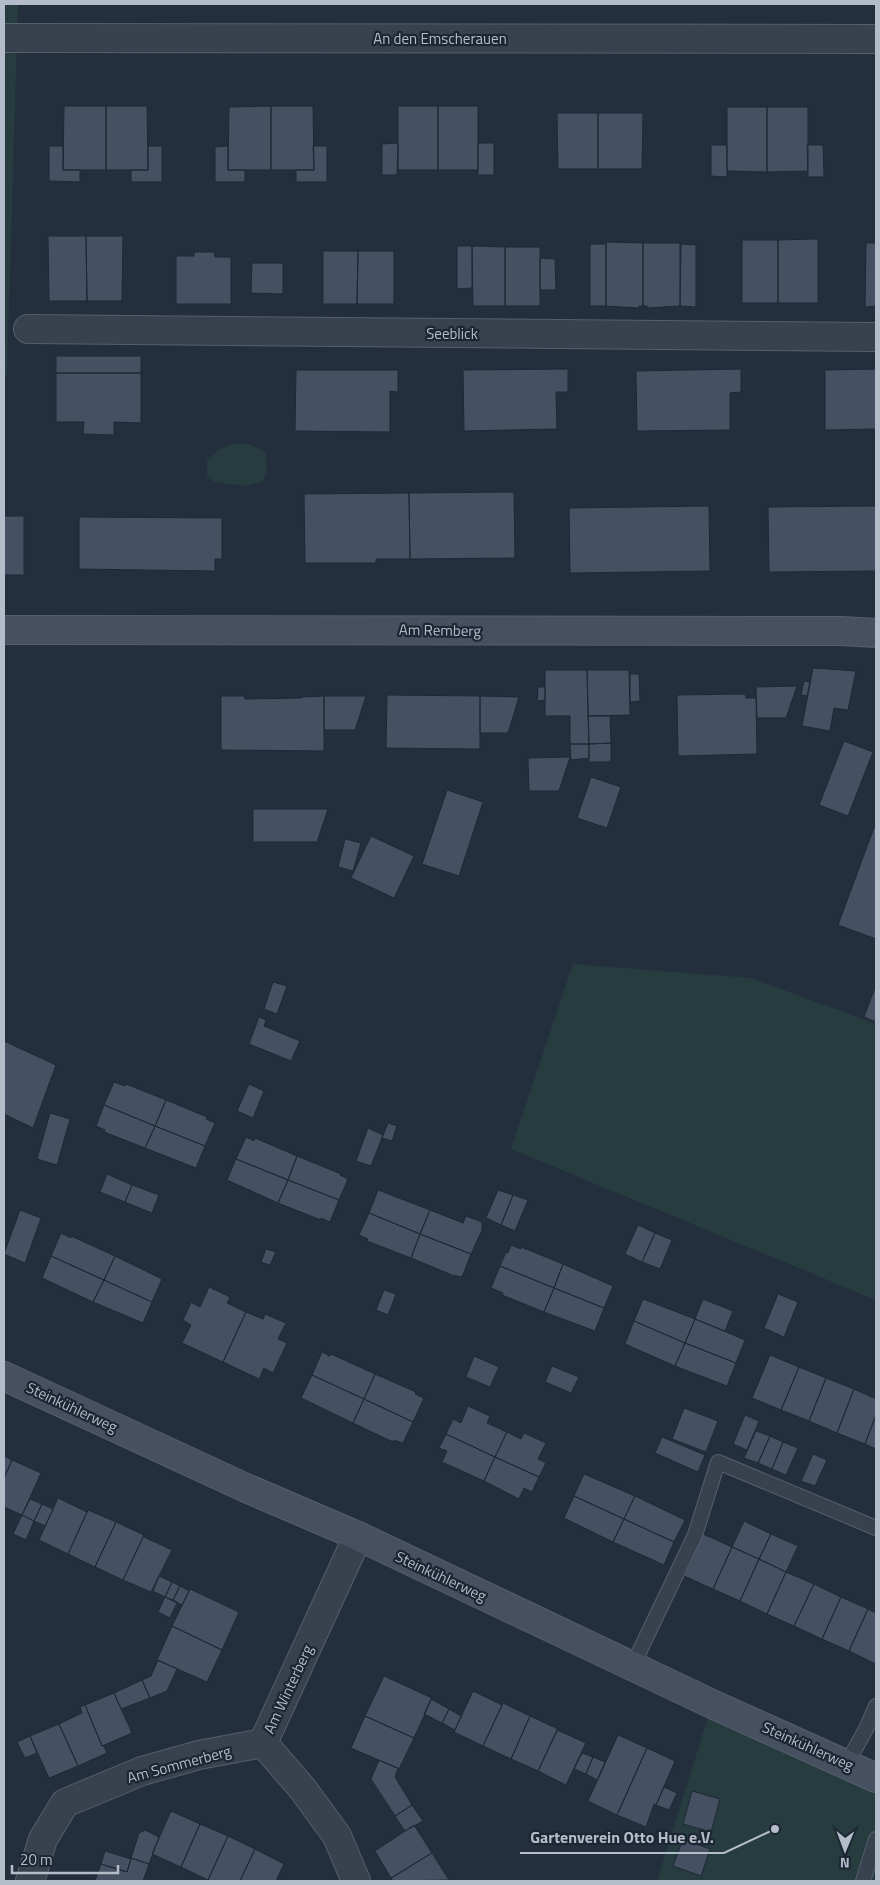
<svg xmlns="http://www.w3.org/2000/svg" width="880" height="1885" font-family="'Titillium Web',sans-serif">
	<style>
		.green { fill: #263c3f }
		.building { fill: #455162; stroke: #1f2835 }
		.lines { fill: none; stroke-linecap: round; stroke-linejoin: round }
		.lane-casing { stroke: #565f6c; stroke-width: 16 }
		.street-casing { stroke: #565f6c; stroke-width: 30 }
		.secondary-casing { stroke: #565f6c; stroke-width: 30 }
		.lane { stroke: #38414e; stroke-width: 14 }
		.street { stroke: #38414e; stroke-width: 28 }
		.secondary { stroke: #465061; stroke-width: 28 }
		.labels { text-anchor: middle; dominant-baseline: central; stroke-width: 4.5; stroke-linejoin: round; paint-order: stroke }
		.street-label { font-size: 15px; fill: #b4bcc9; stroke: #1d2633 }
		.leader { fill: none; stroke: #b4bcc9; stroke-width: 2 }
		.callout-dot { fill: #b4bcc9; stroke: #1d2633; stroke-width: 2 }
		.callout-label { font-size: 16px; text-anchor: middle; font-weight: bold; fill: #b4bcc9; stroke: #1d2633; stroke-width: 4.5; stroke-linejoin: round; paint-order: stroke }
	</style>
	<rect width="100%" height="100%" fill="#242f3e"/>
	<path class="green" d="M4 4H18L7 373 4 378Z
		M233 444H250L265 452C267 463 268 472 262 482L246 486 215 482 207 475V461L220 449Z
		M573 964 751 978 876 1024V1300L511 1149Z
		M712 1704 876 1778V1881H657Z"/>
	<path class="building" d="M64 106H106V170H63Z
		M106 106H147L148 170H106Z
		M271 106H313L314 170H271Z
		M271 106V170H228L229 107Z
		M398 106H438V170H398Z
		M438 106H478V170H438Z
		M727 107H767V172L727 171Z
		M767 107H808V171L767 172Z
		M557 113H598V169H558Z
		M598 113H643L642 169H598Z
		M398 143 397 175H382V144Z
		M478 143H494V175H478Z
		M711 145H727V177L711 176Z
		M807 145H823L824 177H808Z
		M49 146H63V170H80V182L49 181Z
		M148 146H162V182H131V170H148Z
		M228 146V170H245V182H215V147Z
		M313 146H327V182H296V170H314Z
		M48 236H86L87 301H49Z
		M86 236H123L122 301H87Z
		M818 239V303H778V240Z
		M742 240H778V303H742Z
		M606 242 643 243V306H639V308L606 306Z
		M643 243H680V306L647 308V306H643Z
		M866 243H876V306L865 307Z
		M590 244H606V306H590Z
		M681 244 696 245V307L680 306Z
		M457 246H472V288L457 289Z
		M472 246 505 247V306H473Z
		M505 247H540V306H505Z
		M323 251H358L357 304H323Z
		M358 251H394V304H357Z
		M194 252H214L215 257H231V304H176V256H194Z
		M540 258 555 259 556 290H540Z
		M252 263H283V294L251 293Z
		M56 356H141V373H56Z
		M568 369V392H556L557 429 464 431 463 370Z
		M741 369V392L730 393V430L637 431 636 371Z
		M876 369V429L825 430V370Z
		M296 370H398V392L390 391V432L295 431Z
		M56 373H141V423L114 422V435L83 434 84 422H56Z
		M514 492 515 558 410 559 409 493Z
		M409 493 410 559H376V563H305L304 494Z
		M709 506 710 571 570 573 569 508Z
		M876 506V571L769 572 768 507Z
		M4 516H24V575H4Z
		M79 517 222 518V559H215V571L79 569Z
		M813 668 856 671 848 710 834 708 830 731 802 726Z
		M545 670H587L589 744H570V716H545Z
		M587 670H629L630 715 588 716Z
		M630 674H639L640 701 630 702Z
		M804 681 810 682 807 696 801 695Z
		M797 686 786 718H757L756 687Z
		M538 687H545V700L537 701Z
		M745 694 746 698H756L757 754 678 756 677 695Z
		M387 695 480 696V749L386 748Z
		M221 696H244L245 699 302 698V697L324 696V751L221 750Z
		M324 696H366L355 730H324Z
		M480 696 519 697 508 733H480Z
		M588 716H610L611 743 589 744Z
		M844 741 873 752 848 816 819 805Z
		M611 743V760L608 762H589V744Z
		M570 744H589V758L571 760Z
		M570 757 559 791H529L528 758Z
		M591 777 621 787 607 828 577 818Z
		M447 790 483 802 459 876 422 864Z
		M253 809H328L317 842H253Z
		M875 825 876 826V939L838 925Z
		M371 836 414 856 394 898 351 878Z
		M345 839 361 843 353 871 338 867Z
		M273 982 287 986 277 1014 264 1009Z
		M876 985V1022L864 1017Z
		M259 1017 266 1020 264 1026 300 1041 291 1061 249 1044Z
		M4 1041 56 1065 33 1128 4 1114Z
		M114 1082 125 1086 126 1084 166 1100 155 1126 104 1105Z
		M249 1084 264 1091 253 1118 237 1111Z
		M166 1100 207 1117 206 1119 215 1123 205 1146 155 1126Z
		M104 1105 155 1126 145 1148 104 1132 105 1130 96 1126Z
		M50 1113 70 1119 57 1165 37 1159Z
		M388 1123 397 1126 392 1141 382 1138Z
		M155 1126 205 1146 196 1168 145 1148Z
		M368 1128 383 1135 371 1166 356 1161Z
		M246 1137 254 1141 255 1138 297 1156 288 1180 236 1159Z
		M297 1156 341 1174 340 1175 348 1179 339 1200 288 1180Z
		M236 1159 288 1180 278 1203 227 1180Z
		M107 1174 132 1185 125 1202 100 1192Z
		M288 1180 339 1200 330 1222 321 1218V1220L278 1203Z
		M132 1185 159 1195 152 1213 125 1202Z
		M378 1190 430 1210 420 1234 369 1213Z
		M498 1190 513 1195 501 1225 486 1218Z
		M513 1195 528 1200 515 1231 501 1225Z
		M20 1210 41 1218 25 1263 4 1254Z
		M430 1210 463 1223 466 1216 482 1222V1230L471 1254 420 1234Z
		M369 1213 420 1234 411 1258 367 1241 368 1239 359 1235Z
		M638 1225 655 1233 642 1262 625 1254Z
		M61 1233 71 1238V1236L115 1256 104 1280 51 1256Z
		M655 1233 672 1240 660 1269 642 1262Z
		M420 1234 471 1254 462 1277 452 1275 411 1258Z
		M511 1245 521 1249V1247L563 1264 554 1288 500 1266 506 1252 508 1253Z
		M266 1249 276 1252 270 1265 261 1262Z
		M51 1256 104 1280 93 1302 42 1278Z
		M115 1256 162 1279 152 1302 104 1280Z
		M563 1264 613 1286 604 1308 554 1288Z
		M500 1266 554 1288 544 1312 502 1295 503 1293 491 1288Z
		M104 1280 152 1302 143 1323 93 1302Z
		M209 1287 230 1297 227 1303 246 1312 223 1362 182 1343 191 1325 183 1320 191 1302 200 1307Z
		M554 1288 604 1308 595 1331 544 1312Z
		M384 1290 396 1294 388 1315 376 1310Z
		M778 1294 798 1302 784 1337 764 1328Z
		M643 1299 695 1319 685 1343 634 1321Z
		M703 1299 733 1311 725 1331 695 1319Z
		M246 1312 263 1319 265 1314 286 1323 278 1339 287 1343 273 1373 264 1368 259 1379 223 1362Z
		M695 1319 745 1340 736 1363 685 1343Z
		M634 1321 685 1343 675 1366 625 1344Z
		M685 1343 736 1363 727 1386 675 1366Z
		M322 1352 330 1356 331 1354 375 1374 364 1399 312 1375Z
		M770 1355 799 1367 781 1410 752 1398Z
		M474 1356 499 1367 490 1387 466 1377Z
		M552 1366 579 1377 571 1393 545 1382Z
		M799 1367 826 1378 809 1421 781 1410Z
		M375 1374 416 1392 415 1394 424 1398 413 1422 364 1399Z
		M312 1375 364 1399 353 1423 301 1398Z
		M826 1378 854 1389 837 1433 809 1421Z
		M854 1389 876 1399V1415L865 1444 837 1433Z
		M364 1399 413 1422 403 1443 394 1440 393 1442 353 1423Z
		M468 1406 490 1416 487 1423 507 1432 495 1457 446 1434 453 1419 461 1423Z
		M684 1408 718 1421 706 1452 672 1439Z
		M745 1415 759 1421 747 1450 733 1444Z
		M876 1415V1449L865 1444Z
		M756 1431 770 1436 758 1463 744 1458Z
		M507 1432 521 1439 524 1433 546 1443 538 1459 546 1463 539 1477 495 1457Z
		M446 1434 495 1457 484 1481 442 1462 447 1451 439 1448Z
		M770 1436 783 1442 772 1469 758 1463Z
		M662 1437 705 1455 698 1472 655 1453Z
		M783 1442 798 1448 786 1475 772 1469Z
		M813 1454 827 1460 815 1486 801 1481Z
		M4 1456 12 1460 4 1478Z
		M495 1457 539 1477 532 1492 524 1488 519 1499 484 1481Z
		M12 1460 41 1473 22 1515 4 1507V1478Z
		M584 1474 635 1496 624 1519 574 1496Z
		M574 1496 624 1519 613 1542 564 1518Z
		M635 1496 685 1520 674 1542 624 1519Z
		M58 1498 87 1512 88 1510 68 1554 39 1540Z
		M30 1499 42 1504 34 1521 22 1515Z
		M42 1504 53 1509 45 1526 34 1521Z
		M88 1510 116 1522 95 1567 68 1554Z
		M22 1515 34 1521 26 1540 13 1534Z
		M624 1519 674 1542 664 1565 613 1542Z
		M744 1521 771 1534 759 1559 732 1547Z
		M116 1522 144 1535 123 1580 95 1567Z
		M703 1534 732 1547 713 1589 684 1576Z
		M771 1534 798 1546 786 1572 759 1559Z
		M144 1535V1537L172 1550 151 1592 123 1580Z
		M732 1547 759 1559 740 1601 713 1589Z
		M759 1559 786 1572 767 1614 740 1601Z
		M786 1572 814 1584 794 1626 767 1614Z
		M159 1576 172 1582 165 1597 153 1591Z
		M172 1582 180 1586 173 1600 165 1597Z
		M814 1584 841 1597 822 1639 794 1626Z
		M180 1586 189 1591 182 1605 173 1600Z
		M190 1589 239 1612 222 1650 172 1626Z
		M165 1597 177 1603 170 1618 158 1612Z
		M841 1597 868 1609 849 1651 822 1639Z
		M868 1609 876 1613V1664L849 1651Z
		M172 1626 222 1650 207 1682 157 1660Z
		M158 1660 177 1669 167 1691 150 1698 142 1680 151 1676Z
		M384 1676 432 1698 414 1738 365 1716Z
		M142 1680 150 1698 121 1709 114 1693Z
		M473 1691 502 1705 483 1746 454 1732Z
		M114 1693 132 1733 102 1746 85 1705Z
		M431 1699 449 1709 442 1723 424 1714Z
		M503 1703 530 1716 511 1759 483 1746Z
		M85 1705 102 1746H104L107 1753 78 1766 59 1724 82 1713 80 1707Z
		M449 1709 461 1716 455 1730 442 1723Z
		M365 1716 414 1738 399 1769 351 1748Z
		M530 1716 558 1729 538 1771 511 1759Z
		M59 1724 78 1766 49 1778 30 1736Z
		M557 1730 586 1743 566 1785 538 1771Z
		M618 1735 647 1748 617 1815 588 1801Z
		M30 1736 37 1753 25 1758 17 1742Z
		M647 1748 675 1761 656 1805 654 1804 646 1827 617 1815Z
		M582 1753 593 1757 586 1774 574 1769Z
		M593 1757 605 1762 597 1780 586 1774Z
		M379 1760 398 1768 395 1777 412 1805 395 1816 371 1779Z
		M664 1787 677 1793 669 1810 656 1805Z
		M692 1791 720 1799 711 1832 683 1824Z
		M412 1805 423 1821 405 1831 395 1816Z
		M171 1811 200 1824 181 1867 152 1854Z
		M200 1824 228 1836 208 1880 181 1867Z
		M414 1825 432 1853 391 1878 375 1851Z
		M145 1830 159 1837 149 1864 131 1858 139 1833Z
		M228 1836 255 1849 240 1881H211L208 1880Z
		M683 1839 710 1849 701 1876 673 1866Z
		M255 1849 284 1864 276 1881H240Z
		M105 1851 131 1859 127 1872 101 1864Z
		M432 1853 449 1880 393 1881 391 1878Z
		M131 1858 149 1864 143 1881H95L101 1864 127 1872Z"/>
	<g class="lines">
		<g class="lane-casing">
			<path id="lane" d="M632 1667 695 1535 718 1462 876 1528
				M847 1763 866 1729 876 1706
				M863 1881 876 1839"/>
		</g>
		<g class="street-casing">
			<path id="street" d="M4 38 876 39
				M28 329 876 337
				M30 1881 43 1839 65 1803 142 1771 199 1755 263 1743
				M356 1881 337 1836 302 1788 263 1743 358 1536"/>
		</g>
		<g class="secondary-casing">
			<path id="secondary" d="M4 630 841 631 876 633
				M4 1376 246 1488 358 1536 712 1704 876 1778"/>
		</g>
		<use href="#lane" class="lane"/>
		<use href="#street" class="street"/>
		<use href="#secondary" class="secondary"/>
	</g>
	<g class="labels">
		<g class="street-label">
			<text x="440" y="38">An den Emscherauen</text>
			<text x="452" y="333">Seeblick</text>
			<text transform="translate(440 630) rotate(1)">Am Remberg</text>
			<text transform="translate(72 1407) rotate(25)">Steinkühlerweg</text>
			<text transform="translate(441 1576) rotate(25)">Steinkühlerweg</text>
			<text transform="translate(288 1689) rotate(-65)">Am Winterberg</text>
			<text transform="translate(808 1746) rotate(24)">Steinkühlerweg</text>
			<text transform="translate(179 1764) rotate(-15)">Am Sommerberg</text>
		</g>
	</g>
	<path class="leader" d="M775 1829L724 1853H520"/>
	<circle class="callout-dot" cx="775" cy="1829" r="5"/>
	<g class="callout-label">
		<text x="622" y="1843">Gartenverein Otto Hue e.V.</text>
	</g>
	<rect width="880" height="1885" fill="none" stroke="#b4bcc9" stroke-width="10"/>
	<g transform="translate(845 1850) rotate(181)" stroke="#1d2633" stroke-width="4" paint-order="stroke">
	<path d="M0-4L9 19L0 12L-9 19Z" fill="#b4bcc9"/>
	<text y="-8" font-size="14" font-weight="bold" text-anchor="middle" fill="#b4bcc9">N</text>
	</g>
	<path d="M12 1865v8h106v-8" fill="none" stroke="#b4bcc9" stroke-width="2.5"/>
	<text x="20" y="1865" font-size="15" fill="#b4bcc9" stroke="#1d2633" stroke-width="4" paint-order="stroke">20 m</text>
</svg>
